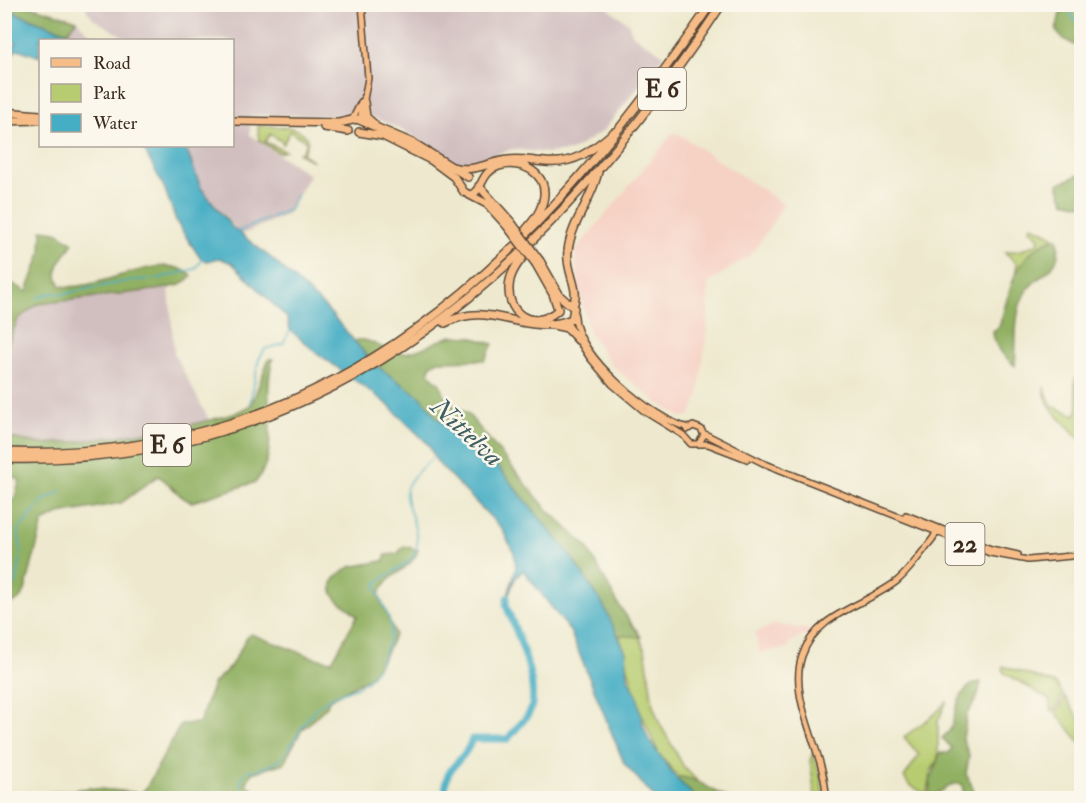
<svg xmlns="http://www.w3.org/2000/svg" width="1086" height="803" font-family="'IM FELL Double Pica',serif">
	<style>
		.built { fill: #f6d2c5 }
		.industrial { fill: #d1bfbf }
		.green { fill: #b7cc70; stroke: #797b47; stroke-width: 1.5 }
		.forest { fill: #91b062; stroke: #666d40; stroke-width: 1.5 }
		.water { fill: #45adc4; stroke: #406c71; stroke-width: 1.5 }
		.lines { fill: none; stroke-linecap: round; stroke-linejoin: round }
		.stream { stroke: #45adc4; stroke-width: 1.5 }
		.river { stroke: #45adc4; stroke-width: 7 }
		.major-casing { stroke: #564738; stroke-width: 8 }
		.highway-casing { stroke: #564738; stroke-width: 10 }
		.major { stroke: #f7bd88; stroke-width: 5 }
		.highway { stroke: #f7bd88; stroke-width: 7 }
		.highway-bridge-casing { stroke: #564738; stroke-width: 10; stroke-linecap: butt }
		.highway-bridge { stroke: #f7bd88; stroke-width: 7 }
		.labels { text-anchor: middle; dominant-baseline: central; stroke-width: 5; stroke-linejoin: round; paint-order: stroke }
		.shield { fill: #fbf7ec; stroke: #75685c; stroke-width: 1.5 }
		.shield-label { font-size: 24px; font-weight: bold; fill: #3b2a1e }
		.water-label { font-size: 27px; font-style: italic; fill: #3f5e60; stroke: #fbf7ec }
	</style>
	<rect width="100%" height="100%" fill="#fbf7ec"/>
	<filter id="ink" filterUnits="userSpaceOnUse"><feTurbulence type="fractalNoise" baseFrequency=".0167" numOctaves="2"/><feDisplacementMap in="SourceGraphic" scale="12" xChannelSelector="R" yChannelSelector="G"/><feConvolveMatrix kernelMatrix="1 2 1 2 8 2 1 2 1" color-interpolation-filters="sRGB"/></filter>
	<filter id="wash" filterUnits="userSpaceOnUse"><feTurbulence type="fractalNoise" baseFrequency=".008" numOctaves="4" result="noise"/><feDisplacementMap in="SourceGraphic" scale="24" xChannelSelector="R" yChannelSelector="G"/><feGaussianBlur stdDeviation="1.35" result="paint"/><feColorMatrix in="noise" values="0 0 0 0 0 0 0 0 0 0 0 0 0 0 0 0 0 1.4 0 .05"/><feComposite in="paint" operator="in"/></filter>
	<g filter="url(#wash)">
		<rect width="100%" height="100%" fill="#eee9ce"/>
		<path class="built" d="M673 133 679 134 784 204 757 247 748 257 708 283V323L698 397 690 416 681 417 658 403 611 365 590 333 581 299 574 252Z
			M774 624 808 629 810 632 789 643V648L759 653 755 633Z"/>
		<path class="industrial" d="M87 4H157L161 8 168 4 604 5 628 23 633 35 664 55 603 131 571 151 547 153 512 149 459 166 404 131 370 116 250 115V135L309 175 287 214 241 235 201 188 185 146H232V40H130L95 20 86 10Z
			M77 20 86 31 105 40H88L67 32Z
			M169 287 174 353 209 420 178 428 64 443H33L5 437V351L15 324 25 312 46 301 105 297Z"/>
		<path class="green" d="M258 126C272 126 303 124 308 141L303 154 313 161 298 153H301L307 142 290 131 283 145V142L270 134 265 142 285 151 279 153 259 140Z
			M1031 225 1053 236C1056 261 1031 273 1013 285L1017 264 1005 252 1022 250 1038 243 1039 238 1030 229Z
			M1079 372 1076 388 1081 402V441C1068 423 1045 412 1044 387L1052 406 1075 415C1084 403 1067 384 1079 372Z
			M617 627 637 630 646 654 653 706 660 724 684 767 699 783 690 791 659 754 639 709Z
			M1003 666 1056 684 1063 694 1054 711 1051 710 1050 700 1003 672Z
			M1065 697 1081 722V744L1056 713Z
			M947 701 938 721V759L930 773 927 792 924 793 909 785 904 777 919 755 904 737 935 714Z
			M813 752 822 782 823 798H815L810 760Z"/>
		<path class="forest" d="M5 5H27L77 20 67 32 18 14Z
			M1062 5H1081V49L1062 38 1056 31Z
			M1081 174V205L1064 201 1058 184Z
			M42 230 57 232 73 243C64 259 50 266 61 286 99 293 161 247 192 276L180 285 162 289 38 304 18 319 5 351V279L27 292 41 253Z
			M1058 238C1063 276 1036 271 1024 295 1013 317 1017 342 1015 366 1004 356 993 346 993 331L999 327C1011 290 1014 249 1058 238Z
			M453 336 471 337 493 344 485 360 438 361 430 366 429 374 440 384 447 401 468 414 546 508 587 547 620 607 641 637 616 635 601 601 567 551 497 466 436 417 418 396 374 364 354 341C368 335 384 352 399 353 418 354 435 340 453 336Z
			M269 359H273C260 400 283 447 256 482L192 502C179 499 170 482 158 476L121 503 59 514 43 522 25 591 19 600 5 606 4 512 15 497 20 480 5 473V437L42 444 74 442 178 428 234 414 251 405Z
			M404 546 418 550C411 572 388 571 379 595L395 634 384 657 371 676 329 700 327 706 301 731 284 763 252 773 246 784 265 798H35L38 794 89 788 141 793 146 788 181 724 199 723 213 684 230 667 248 636 251 634 315 658 332 661 357 616C348 604 329 602 332 583L337 576 350 567 383 561 386 555 397 554Z
			M981 682 977 698 967 714 963 739 969 756 966 774 978 798H964L962 784H953L935 795 929 793 930 782 940 753H949L952 748 942 738C945 735 949 733 951 728 956 711 958 685 981 682Z
			M682 777C702 780 710 791 729 798H696L676 778Z"/>
		<path class="water" d="M5 5 18 14 88 40H40V57L18 49 5 60 7 51 17 43 5 36Z
			M142 146H185L201 188 232 227 270 257 327 309 374 364 422 398 436 417 497 466 567 551 601 601 626 652 628 678 637 695 643 725 649 740 676 778 696 798H655L624 763 570 631 523 570 515 579 505 605 516 568 514 553 502 529 437 462 428 444 385 402 317 353 290 330 287 318 232 263 219 258 208 261 201 259 177 223 164 187Z"/>
		<g class="lines">
			<path class="stream" d="M1068 4 1067 9 1075 21 1082 17
				M237 232 289 210 297 194
				M37 298 51 293 62 294 133 280 156 279 195 269 203 259
				M250 403 259 359 265 349 283 344 291 329
				M4 590 17 583 21 551 18 530 43 501 62 491
				M229 798 242 793 241 778 247 771C293 767 289 738 315 709 328 696 343 693 359 686 374 679 384 655 389 640 397 619 378 604 376 583 417 556 426 558 409 508 406 500 404 492 408 485 413 474 428 463 436 454"/>
			<path class="river" d="M446 798C441 764 464 765 472 739H508C514 730 528 718 531 709 539 682 516 631 506 605L507 598"/>
		</g>
	</g>
	<g filter="url(#ink)">
		<g class="lines">
			<g class="major-casing">
				<path id="major" d="M352 120 361 102
					M360 121 368 78 362 4
					M575 316C575 355 653 420 689 428
					M566 321 590 358 612 384 644 411 683 435 691 444H708L747 459
					M687 430 693 426 701 429 704 435 699 443
					M703 433 763 463 990 553 1028 560 1082 555
					M906 515 991 549 1018 555
					M826 798C826 753 787 700 802 656 816 613 865 606 897 581 907 573 915 561 924 550 929 542 937 537 936 527"/>
			</g>
			<g class="highway-casing">
				<path id="highway" d="M364 102 366 117 374 124
					M4 112 40 115
					M4 121 40 120
					M232 121 339 123 357 119 415 144 468 177
					M324 127 348 131
					M359 132 383 136 431 160 454 177 464 192 487 204 507 226
					M453 167C472 173 489 162 508 160 520 158 532 161 545 162 574 165 593 150 614 132
					M479 186 511 222
					M471 195C484 189 480 172 499 166 522 159 550 174 543 201 540 214 531 224 523 233
					M530 249C522 258 513 268 510 280 503 312 532 333 558 310
					M536 264 553 294 558 309
					M573 306C581 289 565 271 568 251 571 222 592 200 598 172
					M445 323C493 298 523 339 572 319L574 308 560 296 540 261
					M553 325 567 328 578 340
					M4 452C339 464 535 259 711 4
					M4 459C337 468 549 265 722 4"/>
			</g>
			<use href="#major" class="major"/>
			<use href="#highway" class="highway"/>
			<g class="highway-bridge-casing">
				<path id="highway-bridge" d="M511 222 540 261
					M507 226 536 264"/>
			</g>
			<use href="#highway-bridge" class="highway-bridge"/>
		</g>
	</g>
	<g class="labels">
		<g class="shield">
			<rect x="638" y="68" width="48" height="42" rx="4.5"/>
			<rect x="143" y="424" width="48" height="42" rx="4.5"/>
			<rect x="945.5" y="523" width="39" height="42" rx="4.5"/>
		</g>
		<g class="shield-label">
			<text x="662" y="89">E 6</text>
			<text x="167" y="445">E 6</text>
			<text x="965" y="544">22</text>
		</g>
		<g class="water-label">
			<text transform="translate(467 432) rotate(43)">Nittelva</text>
		</g>
	</g>
	<rect width="1086" height="803" fill="none" stroke="#fbf7ec" stroke-width="24"/>
	<rect x="39" y="39" width="195" height="108" fill="#fbf7ec" stroke="#aea59a" stroke-width="1.5"/>
	<rect x="51" y="58" width="30" height="9" fill="#f7bd88" stroke="#aea59a" stroke-width="1.5"/>
	<text x="93" y="69" font-size="18" fill="#3b2a1e">Road</text>
	<rect x="51" y="84" width="30" height="18" fill="#b7cc70" stroke="#aea59a" stroke-width="1.5"/>
	<text x="93" y="99" font-size="18" fill="#3b2a1e">Park</text>
	<rect x="51" y="114" width="30" height="18" fill="#45adc4" stroke="#aea59a" stroke-width="1.5"/>
	<text x="93" y="129" font-size="18" fill="#3b2a1e">Water</text>
</svg>
